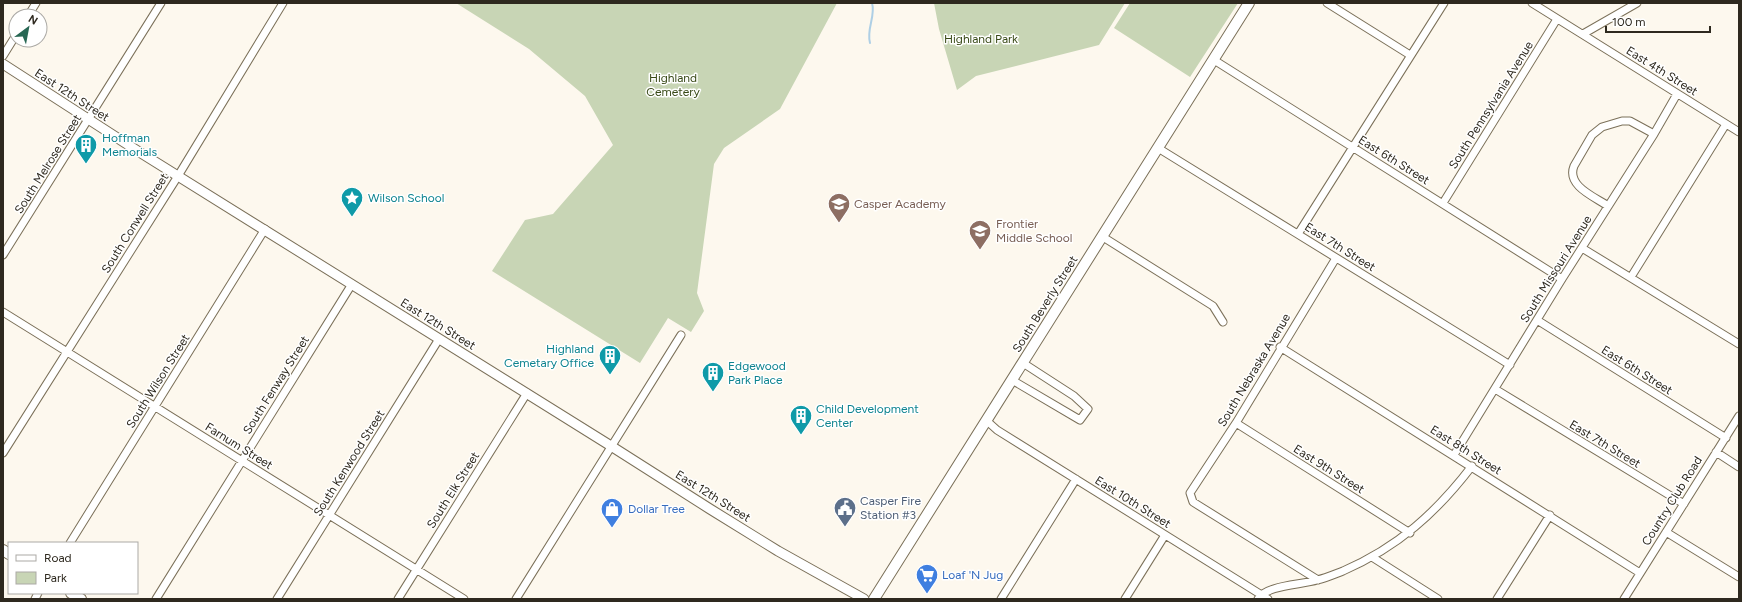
<svg xmlns="http://www.w3.org/2000/svg" width="1742" height="602" font-family="Figtree,sans-serif">
	<style>
		.green { fill: #c8d5b5 }
		.lines { fill: none; stroke-linecap: round; stroke-linejoin: round }
		.stream { stroke: #aecfe5; stroke-width: 2 }
		.minor-casing { stroke: #7b7059; stroke-width: 9 }
		.tertiary-casing { stroke: #7b7059; stroke-width: 11 }
		.secondary-casing { stroke: #7b7059; stroke-width: 12 }
		.minor { stroke: #fff; stroke-width: 7 }
		.tertiary { stroke: #fff; stroke-width: 9 }
		.secondary { stroke: #fff; stroke-width: 10 }
		.labels { text-anchor: middle; dominant-baseline: central; stroke-width: 3; stroke-linejoin: round; paint-order: stroke }
		.park-label { font-size: 12px; fill: #384916; stroke: #fff }
		.street-label { font-size: 12px; fill: #2e291f; stroke: #fff }
		.culture-label { font-size: 12px; fill: #0d838f; stroke: #fff; text-anchor: start }
		.education-label { font-size: 12px; fill: #785e54; stroke: #fff; text-anchor: start }
		.service-label { font-size: 12px; fill: #4e5e75; stroke: #fff; text-anchor: start }
		.shop-label { font-size: 12px; fill: #366cbe; stroke: #fff; text-anchor: start }
	</style>
	<rect width="100%" height="100%" fill="#fdf8ee"/>
	<path class="green" d="M456 3H837L780 109 724 148 714 164 697 293 704 311 691 332 668 318 640 363 492 271 525 220 553 214 613 145 585 96 529 49Z
		M934 3H1125L1099 45 976 76 957 90 939 29Z
		M1130 3H1238L1190 77 1114 28Z"/>
	<g class="lines">
		<path class="stream" d="M870 43C866 29 876 16 872 3"/>
		<g class="minor-casing">
			<path id="minor" d="M1327 3 1410 55
				M1532 3 1739 132
				M28 16 36 3
				M1583 34 1637 3
				M3 56 16 35
				M1214 60 1562 279
				M1158 148 1510 365
				M1443 203 1557 19
				M1608 206C1595 197 1566 186 1574 166L1592 135 1602 127 1622 121H1630L1654 134
				M1298 234 1444 3
				M1103 237 1213 306 1223 322
				M1582 248 1739 344
				M3 255 161 3
				M1631 277 1726 124
				M3 312 464 599
				M1537 320 1726 438
				M1280 347 1640 573
				M1012 380 1080 420 1088 409 1074 396 1023 363
				M1495 389 1684 504
				M987 421 997 430 1268 599
				M1236 423 1410 533
				M1716 452 1739 467
				M3 453 178 176 283 3
				M1454 455 1562 279 1654 134 1677 94
				M1666 532 1739 577
				M70 543 265 229
				M1372 557 1438 599
				M1318 580 1193 502 1190 493 1236 423 1336 258
				M35 599 38 593
				M156 599 352 284
				M277 599 439 339
				M398 599 527 393
				M516 599 681 335
				M1001 599 1076 479
				M1125 599 1165 535
				M1258 599C1266 585 1302 585 1317 580 1326 578 1335 574 1343 571 1398 547 1436 513 1472 466
				M1497 599 1550 515
				M1624 599 1739 416"/>
		</g>
		<g class="tertiary-casing">
			<path id="tertiary" d="M3 64 133 148 611 446 710 509 778 551 864 599"/>
		</g>
		<g class="secondary-casing">
			<path id="secondary" d="M3 550 9 554
				M71 593 81 599
				M874 599 1249 3"/>
		</g>
		<use href="#minor" class="minor"/>
		<use href="#tertiary" class="tertiary"/>
		<use href="#secondary" class="secondary"/>
	</g>
	<defs>
		<g id="building-pin" transform="scale(1.15)"><path d="M0 17L-7.5 6A9.5 9.5 0 1 1 7.5 6Z" fill="#0f9aa8" stroke="#fff"/><path d="M-4-6H4V6H1V3H-1V6H-4ZM-2.5-4.3h1.7v1.8h-1.7ZM.8-4.3h1.7v1.8H.8ZM-2.5-1h1.7V.8h-1.7ZM.8-1h1.7V.8H.8Z" fill="#fff"/></g>
		<g id="sight-pin" transform="scale(1.15)"><path d="M0 17L-7.5 6A9.5 9.5 0 1 1 7.5 6Z" fill="#0f9aa8" stroke="#fff"/><path d="M0-6L1.8-2.2L6-1.7L2.9 1.2L3.7 5.4L0 3.3L-3.7 5.4L-2.9 1.2L-6-1.7L-1.8-2.2Z" fill="#fff"/></g>
		<g id="school-pin" transform="scale(1.15)"><path d="M0 17L-7.5 6A9.5 9.5 0 1 1 7.5 6Z" fill="#8d6e63" stroke="#fff"/><path d="M0-5L7-2L0 1L-7-2ZM-4 1L0 2.5L4 1V4Q0 6-4 4Z" fill="#fff"/></g>
		<g id="civic-pin" transform="scale(1.15)"><path d="M0 17L-7.5 6A9.5 9.5 0 1 1 7.5 6Z" fill="#5c6f8a" stroke="#fff"/><path d="M-.6-6.5H3V-4.5H.6V-3L4-1V1h2V6H-6V1h2V-1L-.6-3ZM-1.2 2.5V6h2.4V2.5Z" fill="#fff"/></g>
		<g id="shop-pin" transform="scale(1.15)"><path d="M0 17L-7.5 6A9.5 9.5 0 1 1 7.5 6Z" fill="#3f7fe0" stroke="#fff"/><path d="M-5-2.5h2.3a2.7 3.5 0 0 1 5.4 0H5L5.5 6h-11ZM-1.5-2.5h3a1.5 2.3 0 0 0-3 0Z" fill="#fff"/></g>
		<g id="supermarket-pin" transform="scale(1.15)"><path d="M0 17L-7.5 6A9.5 9.5 0 1 1 7.5 6Z" fill="#3f7fe0" stroke="#fff"/><path d="M-6-5.5h2.5l.6 2H6L4.5 2H-2.5L-4.4-4H-6ZM-1.5 3.2a1.3 1.3 0 1 0 .1 0ZM3 3.2a1.3 1.3 0 1 0 .1 0Z" fill="#fff"/></g>
	</defs>
	<g fill-rule="evenodd">
		<use href="#building-pin" x="86" y="145"/>
		<use href="#sight-pin" x="352" y="198"/>
		<use href="#school-pin" x="839" y="204"/>
		<use href="#school-pin" x="980" y="231"/>
		<use href="#building-pin" x="610" y="356"/>
		<use href="#building-pin" x="713" y="373"/>
		<use href="#building-pin" x="801" y="416"/>
		<use href="#civic-pin" x="845" y="508"/>
		<use href="#shop-pin" x="612" y="509"/>
		<use href="#supermarket-pin" x="927" y="575"/>
	</g>
	<g class="labels">
		<g class="park-label">
			<text x="981" y="39">Highland Park</text>
			<text x="673" y="78">Highland<tspan x="673" dy="14">Cemetery</tspan></text>
		</g>
		<g class="street-label">
			<text transform="translate(1662 71) rotate(32)">East 4th Street</text>
			<text transform="translate(72 95) rotate(33)">East 12th Street</text>
			<text transform="translate(1491 105) rotate(-58)">South Pennsylvania Avenue</text>
			<text transform="translate(1394 160) rotate(32)">East 6th Street</text>
			<text transform="translate(48 164) rotate(-58)">South Melrose Street</text>
			<text transform="translate(135 223) rotate(-58)">South Conwell Street</text>
			<text transform="translate(1340 247) rotate(32)">East 7th Street</text>
			<text transform="translate(1556 269) rotate(-58)">South Missouri Avenue</text>
			<text transform="translate(1045 304) rotate(-58)">South Beverly Street</text>
			<text transform="translate(438 324) rotate(32)">East 12th Street</text>
			<text transform="translate(1254 370) rotate(-59)">South Nebraska Avenue</text>
			<text transform="translate(1637 370) rotate(32)">East 6th Street</text>
			<text transform="translate(158 381) rotate(-58)">South Wilson Street</text>
			<text transform="translate(276 385) rotate(-58)">South Fenway Street</text>
			<text transform="translate(1605 444) rotate(31)">East 7th Street</text>
			<text transform="translate(239 446) rotate(32)">Farnum Street</text>
			<text transform="translate(1466 450) rotate(32)">East 8th Street</text>
			<text transform="translate(349 463) rotate(-58)">South Kenwood Street</text>
			<text transform="translate(1329 469) rotate(32)">East 9th Street</text>
			<text transform="translate(453 490) rotate(-58)">South Elk Street</text>
			<text transform="translate(713 496) rotate(32)">East 12th Street</text>
			<text transform="translate(1672 501) rotate(-58)">Country Club Road</text>
			<text transform="translate(1133 502) rotate(32)">East 10th Street</text>
		</g>
		<g class="culture-label">
			<text x="102" y="138">Hoffman<tspan x="102" dy="14">Memorials</tspan></text>
			<text x="368" y="198">Wilson School</text>
			<text x="594" y="349" text-anchor="end">Highland<tspan x="594" dy="14">Cemetary Office</tspan></text>
			<text x="728" y="366">Edgewood<tspan x="728" dy="14">Park Place</tspan></text>
			<text x="816" y="409">Child Development<tspan x="816" dy="14">Center</tspan></text>
		</g>
		<g class="education-label">
			<text x="854" y="204">Casper Academy</text>
			<text x="996" y="224">Frontier<tspan x="996" dy="14">Middle School</tspan></text>
		</g>
		<g class="service-label">
			<text x="860" y="501">Casper Fire<tspan x="860" dy="14">Station #3</tspan></text>
		</g>
		<g class="shop-label">
			<text x="628" y="509">Dollar Tree</text>
			<text x="942" y="575">Loaf 'N Jug</text>
		</g>
	</g>
	<rect width="1742" height="602" fill="none" stroke="#2e291f" stroke-width="8"/>
	<rect x="8" y="542" width="130" height="52" fill="#ffffff" stroke="#aba9a5"/>
	<rect x="16" y="555" width="20" height="6" fill="#ffffff" stroke="#aba9a5"/>
	<text x="44" y="562" font-size="12" fill="#2e291f">Road</text>
	<rect x="16" y="572" width="20" height="12" fill="#c8d5b5" stroke="#aba9a5"/>
	<text x="44" y="582" font-size="12" fill="#2e291f">Park</text>
	<g transform="translate(28 28) rotate(32)"><circle r="19" fill="#ffffff" stroke="#aba9a5"/>
	<path d="M0-3L7 15L0 10L-7 15Z" fill="#286754"/>
	<text y="-6" font-size="11" font-weight="bold" text-anchor="middle" fill="#2e291f">N</text>
	</g>
	<path d="M1606 26v6h104v-6" fill="none" stroke="#2e291f" stroke-width="2"/>
	<text x="1612" y="26" font-size="12" fill="#2e291f" stroke="#ffffff" stroke-width="3" paint-order="stroke">100 m</text>
</svg>
